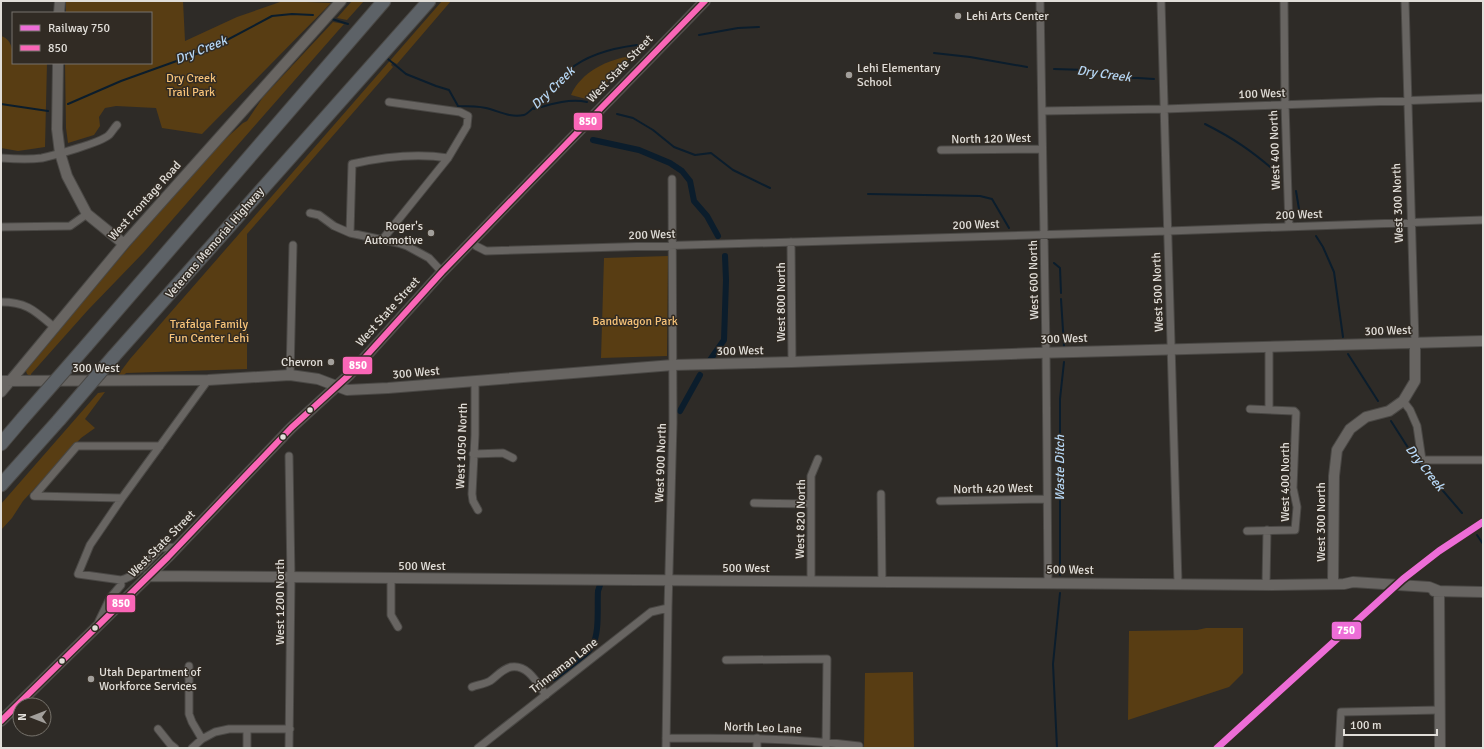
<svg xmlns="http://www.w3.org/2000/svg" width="1484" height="749" font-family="Signika,sans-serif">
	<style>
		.green { fill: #583d13 }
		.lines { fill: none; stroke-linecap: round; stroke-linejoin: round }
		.stream { stroke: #0b1d2c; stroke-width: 2 }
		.canal { stroke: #0b1d2c; stroke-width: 6 }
		.street-casing { stroke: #4a4845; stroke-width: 9 }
		.secondary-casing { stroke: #4a4845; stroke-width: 12 }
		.highway-casing { stroke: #4a4845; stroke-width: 15 }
		.street { stroke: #686562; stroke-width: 7 }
		.secondary { stroke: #686562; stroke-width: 10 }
		.highway { stroke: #5d6267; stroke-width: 13 }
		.highway-bridge-casing { stroke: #4a4845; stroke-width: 15; stroke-linecap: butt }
		.highway-bridge { stroke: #5d6267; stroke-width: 13 }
		.bus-1-casing { stroke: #312b24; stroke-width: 9 }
		.bus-1 { stroke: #fa66b7; stroke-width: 6 }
		.rail-1-casing { stroke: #312b24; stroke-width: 10 }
		.rail-1 { stroke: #ed6dd7; stroke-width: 7 }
		.poi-dot { fill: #a29f9b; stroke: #312b24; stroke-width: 1.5 }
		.bus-dot { fill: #e1ded9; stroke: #312b24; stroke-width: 1.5 }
		.labels { text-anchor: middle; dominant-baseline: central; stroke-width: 3; stroke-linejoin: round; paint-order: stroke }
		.poi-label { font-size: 12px; fill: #e1ded9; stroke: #312b24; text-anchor: start }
		.street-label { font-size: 12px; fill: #e1ded9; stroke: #312b24 }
		.park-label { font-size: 12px; fill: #f6c278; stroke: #312b24 }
		.water-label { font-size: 13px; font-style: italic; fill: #b6d7f5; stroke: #312b24 }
		.line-badge { stroke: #312b24; stroke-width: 1.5 }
		.badge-label { font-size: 11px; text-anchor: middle; font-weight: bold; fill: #fff }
	</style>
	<rect width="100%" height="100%" fill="#2e2b27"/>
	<path class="green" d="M66 1H183L185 41 237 17 283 1 331 3 202 134 162 128 156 108 116 106 105 108 99 117 100 126 94 135 68 143 66 128 65 63H151V13H66Z
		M352 1H364L347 20 337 18Z
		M442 1H451L397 64 393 62 391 65 393 67 247 234V369L126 373 124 375H118L130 359Z
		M333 22 344 24 144 252 88 310 31 374V377L27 374 25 368 212 151 243 123 247 121 263 97Z
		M1 36C13 40 13 52 13 63H47L45 147 18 151 1 148Z
		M632 56 590 100 571 95C581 72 608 59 632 56Z
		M668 256 667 356 601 358 604 258Z
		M105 392 85 419 95 428 81 438 23 501 12 518 1 530V504L98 393Z
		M1206 628H1243V673L1229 687 1128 720 1129 631 1197 630Z
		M913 672 914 748H864L865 673Z"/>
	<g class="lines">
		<path class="stream" d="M332 19 348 24
			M699 35 738 28 759 27
			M934 53 970 57 1027 67
			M388 59 406 74 436 86 449 90 458 106C467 106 477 106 486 108 499 111 509 118 524 115 531 114 560 78 569 70 588 54 613 48 637 45
			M1054 69 1087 70 1114 78H1138L1154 79
			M1 104 48 111
			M68 104 121 81 210 49 272 16 292 14 313 15
			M534 109C551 104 570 98 587 102
			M617 114 633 118 653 130 674 147 695 155 711 153 733 170 770 188
			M1205 124C1233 138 1252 151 1276 172
			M1296 191 1300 215
			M868 194 980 196 992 199 1009 228
			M1316 236 1323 247 1334 272 1343 337
			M1054 263 1060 268 1061 293
			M1061 299 1064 346
			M1348 354 1378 401
			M1391 421 1414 457 1462 513
			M1477 535 1483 544
			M1060 575V399L1064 362
			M1057 748 1053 664 1060 593"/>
		<path class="canal" d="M593 140 639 150 670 163 682 171 690 181 694 201 707 216 718 236
			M710 360 724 340 726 280 725 256
			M680 411 700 375
			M554 678C565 669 585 658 592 646 600 634 597 605 598 591L600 585"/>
		<g class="street-casing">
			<path id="street" d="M1040 1 1046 352 1048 583
				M1161 1 1178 583
				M1284 1 1285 104 1289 227
				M1405 1 1415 343
				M1042 111 1164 109 1483 98
				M941 150 1042 149
				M1 158C14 159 28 160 42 158 55 155 100 143 109 135 112 132 114 128 117 125
				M310 213 319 215 334 226 350 233 398 243 407 246 429 258 442 272
				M1 227 70 226 87 214
				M350 233 352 164C383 157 416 153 448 158
				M382 240 448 158 467 126 468 116 460 112 389 102
				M472 242 476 246 486 251 1168 231 1483 220
				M791 242 792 362
				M1 302C27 302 35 311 54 327
				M1269 347V410
				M290 375 293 245
				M475 381V435L472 494 473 501 478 510
				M1403 401 1410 410 1417 426 1422 460H1483
				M473 454 503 453 513 458
				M289 456 291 578 289 748
				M881 494 882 582
				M34 496 77 446H160
				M34 496 122 498
				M940 501 1047 499
				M754 503 811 504
				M1247 531 1295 530 1297 507 1293 488 1296 413 1294 411 1250 409
				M178 547 161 548C149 559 137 576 121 580L78 574 90 545 122 498 208 380
				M391 579V615L398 627
				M811 581V476L818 459
				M1266 584 1267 530
				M99 621 110 598 121 585V580
				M726 660 827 659 826 748
				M189 666V714L192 722 202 739
				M472 687C477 685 485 684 490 681 496 677 502 669 511 667 528 664 537 683 546 695
				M158 729 170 744 175 748
				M247 730V748
				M666 738C731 738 795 738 859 746
				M757 738V748
				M192 748 202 739 215 732 229 729H290
				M478 748 651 612 668 608
				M666 748 668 608 673 423 672 179
				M1339 748 1341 712 1440 710"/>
		</g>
		<g class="secondary-casing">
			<path id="secondary" d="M59 13 60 1
				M58 63 57 129 60 153 67 176 87 214 124 244
				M1 381 208 380 290 375 318 379 347 390 388 388 673 365 792 362 1036 353 1483 341
				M1 392 124 244 341 1
				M148 576 1272 585 1344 584 1353 582 1429 587 1439 591
				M1333 584 1334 476 1337 450 1350 429 1366 417 1389 411 1403 401 1415 381V343
				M1434 591 1483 592
				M1439 591 1440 748
				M1 721 168 557 291 428 349 375 442 272 705 1"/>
		</g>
		<g class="highway-casing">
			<path id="highway" d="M86 346 384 1
				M114 356 429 1
				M1 444 23 418
				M1 485 59 420"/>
		</g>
		<use href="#street" class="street"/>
		<use href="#secondary" class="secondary"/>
		<use href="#highway" class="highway"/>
		<g class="highway-bridge-casing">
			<path id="highway-bridge" d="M23 418 86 346
				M59 420 114 356"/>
		</g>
		<use href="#highway-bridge" class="highway-bridge"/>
		<g class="bus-1-casing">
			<path id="bus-1" d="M1 721 168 557 291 428 349 375 442 272 705 1"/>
		</g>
		<use href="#bus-1" class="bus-1"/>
		<g class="rail-1-casing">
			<path id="rail-1" d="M1217 748 1403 579 1439 551 1483 522"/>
		</g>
		<use href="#rail-1" class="rail-1"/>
	</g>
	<g class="poi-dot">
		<circle cx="958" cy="16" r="4"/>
		<circle cx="849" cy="75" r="4"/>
		<circle cx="431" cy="233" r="4"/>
		<circle cx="331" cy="362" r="4"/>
		<circle cx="91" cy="679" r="4"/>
	</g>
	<g class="bus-dot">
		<circle cx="310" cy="410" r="3.5"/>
		<circle cx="283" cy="437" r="3.5"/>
		<circle cx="95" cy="628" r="3.5"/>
		<circle cx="62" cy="661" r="3.5"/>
	</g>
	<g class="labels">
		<g class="poi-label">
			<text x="966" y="16">Lehi Arts Center</text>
			<text x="857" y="68">Lehi Elementary<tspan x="857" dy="14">School</tspan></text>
			<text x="423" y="226" text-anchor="end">Roger's<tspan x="423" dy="14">Automotive</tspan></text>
			<text x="323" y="362" text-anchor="end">Chevron</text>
			<text x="99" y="672">Utah Department of<tspan x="99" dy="14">Workforce Services</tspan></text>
		</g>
		<g class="street-label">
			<text transform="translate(620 69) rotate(-46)">West State Street</text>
			<text transform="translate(1262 94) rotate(-2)">100 West</text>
			<text transform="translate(991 139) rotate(-1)">North 120 West</text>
			<text transform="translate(1275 150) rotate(-92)">West 400 North</text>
			<text transform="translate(145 201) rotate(-48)">West Frontage Road</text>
			<text transform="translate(1398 203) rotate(-92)">West 300 North</text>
			<text transform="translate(1299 215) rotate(-2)">200 West</text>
			<text transform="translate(976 225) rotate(-2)">200 West</text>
			<text transform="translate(652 235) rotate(-2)">200 West</text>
			<text transform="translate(215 243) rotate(-49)">Veterans Memorial Highway</text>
			<text transform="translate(1034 280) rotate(-91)">West 600 North</text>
			<text transform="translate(1158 292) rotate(-92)">West 500 North</text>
			<text transform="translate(781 302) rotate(-90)">West 800 North</text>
			<text transform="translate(388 312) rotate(-48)">West State Street</text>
			<text transform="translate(1388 331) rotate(-2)">300 West</text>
			<text transform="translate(1064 339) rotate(-2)">300 West</text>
			<text transform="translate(740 351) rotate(-1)">300 West</text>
			<text x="96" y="368">300 West</text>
			<text transform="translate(416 373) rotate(-5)">300 West</text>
			<text transform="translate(462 446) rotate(-88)">West 1050 North</text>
			<text transform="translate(661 463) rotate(-88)">West 900 North</text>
			<text transform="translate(1285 482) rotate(-90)">West 400 North</text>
			<text transform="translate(993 489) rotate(-1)">North 420 West</text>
			<text transform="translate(801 519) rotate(-89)">West 820 North</text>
			<text transform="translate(1321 522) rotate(-90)">West 300 North</text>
			<text transform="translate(162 544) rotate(-45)">West State Street</text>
			<text x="422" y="566">500 West</text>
			<text x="746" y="568">500 West</text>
			<text transform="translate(1070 570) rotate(1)">500 West</text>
			<text transform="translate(280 602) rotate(-90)">West 1200 North</text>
			<text transform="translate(564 666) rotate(-38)">Trinnaman Lane</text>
			<text transform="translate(763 728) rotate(2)">North Leo Lane</text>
		</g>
		<g class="park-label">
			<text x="191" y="78">Dry Creek<tspan x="191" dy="14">Trail Park</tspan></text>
			<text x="635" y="321">Bandwagon Park</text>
			<text x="209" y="324">Trafalga Family<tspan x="209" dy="14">Fun Center Lehi</tspan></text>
		</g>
		<g class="water-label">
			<text transform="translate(201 50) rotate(-22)">Dry Creek</text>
			<text transform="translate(1104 74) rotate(8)">Dry Creek</text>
			<text transform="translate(553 88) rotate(-44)">Dry Creek</text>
			<text transform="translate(1060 468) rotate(-90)">Waste Ditch</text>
			<text transform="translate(1425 468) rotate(52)">Dry Creek</text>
		</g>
	</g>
	<g class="line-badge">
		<rect x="573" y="112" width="30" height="19" rx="4" fill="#fa66b7"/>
		<rect x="342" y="356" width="31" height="19" rx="4" fill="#fa66b7"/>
		<rect x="106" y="594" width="30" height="19" rx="4" fill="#fa66b7"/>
		<rect x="1331" y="621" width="31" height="19" rx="4" fill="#ed6dd7"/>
	</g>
	<g class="badge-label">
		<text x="588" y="125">850</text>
		<text x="358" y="369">850</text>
		<text x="121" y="607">850</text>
		<text x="1346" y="634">750</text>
	</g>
	<rect width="1484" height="749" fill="none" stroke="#e1ded9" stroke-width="4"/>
	<rect x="12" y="12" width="140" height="52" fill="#312b24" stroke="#77736c"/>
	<rect x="20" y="25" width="20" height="6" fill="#ed6dd7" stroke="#77736c"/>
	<text x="48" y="32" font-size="12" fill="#e1ded9">Railway 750</text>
	<rect x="20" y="45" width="20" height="6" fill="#fa66b7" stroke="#77736c"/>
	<text x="48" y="52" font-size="12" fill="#e1ded9">850</text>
	<g transform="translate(32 717) rotate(270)"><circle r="19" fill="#312b24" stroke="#77736c"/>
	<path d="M0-3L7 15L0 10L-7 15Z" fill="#a29f9b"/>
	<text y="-6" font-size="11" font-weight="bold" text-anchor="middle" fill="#e1ded9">N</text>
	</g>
	<path d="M1344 729v6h93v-6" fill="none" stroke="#e1ded9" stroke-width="2"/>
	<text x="1350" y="729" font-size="12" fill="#e1ded9" stroke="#312b24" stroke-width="3" paint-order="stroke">100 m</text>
</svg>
